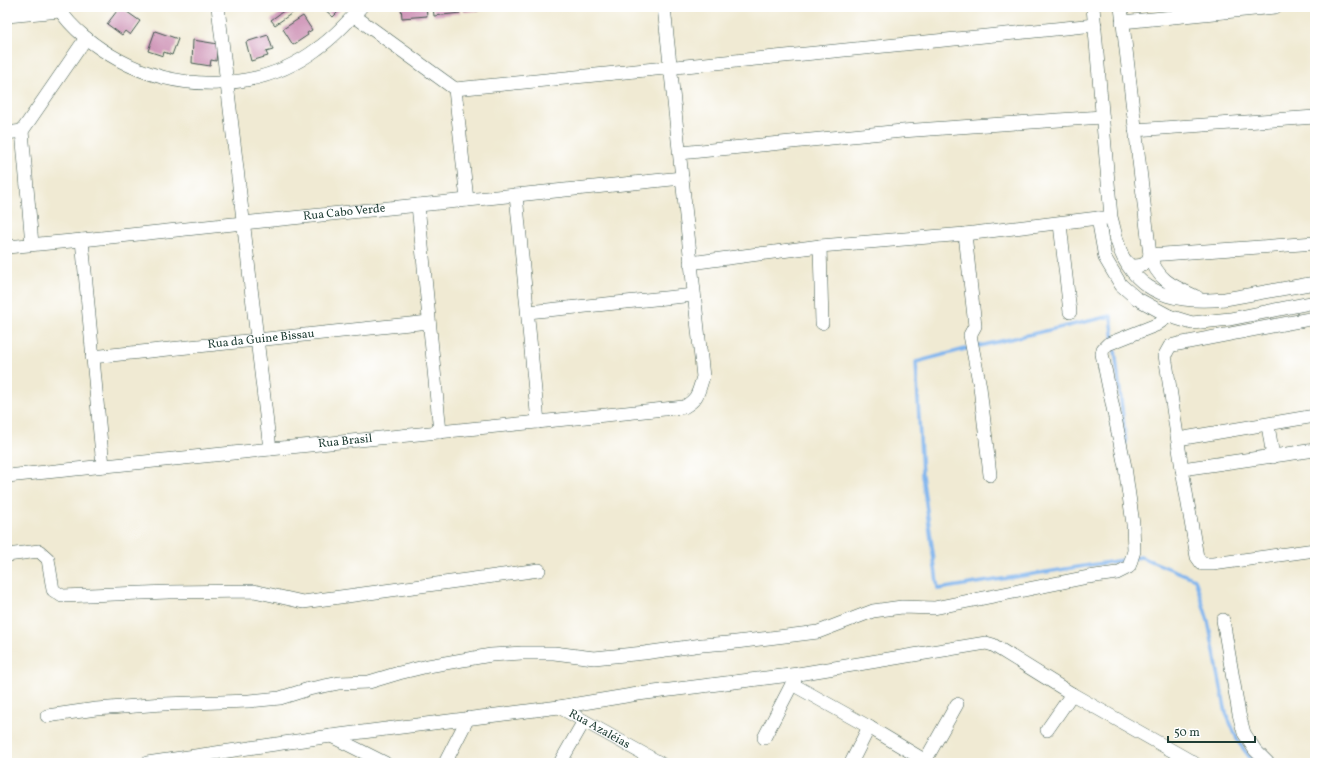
<svg xmlns="http://www.w3.org/2000/svg" width="1322" height="770" font-family="Vollkorn,serif">
	<style>
		.lines { fill: none; stroke-linecap: round; stroke-linejoin: round }
		.stream { stroke: #80b5ee; stroke-width: 3.5 }
		.building { fill: #cc8fb3 }
		.minor-casing { stroke: #3e574c; stroke-width: 14 }
		.minor { stroke: #fff; stroke-width: 13 }
		.labels { text-anchor: middle; dominant-baseline: central; stroke-width: 3.5; stroke-linejoin: round; paint-order: stroke }
		.street-label { font-size: 12px; fill: #1f3d34; stroke: #fff }
	</style>
	<rect width="100%" height="100%" fill="#fff"/>
	<filter id="ink" filterUnits="userSpaceOnUse"><feTurbulence type="fractalNoise" baseFrequency=".025" numOctaves="2"/><feDisplacementMap in="SourceGraphic" scale="8" xChannelSelector="R" yChannelSelector="G"/><feConvolveMatrix kernelMatrix="1 2 1 2 8 2 1 2 1" color-interpolation-filters="sRGB"/></filter>
	<filter id="wash" filterUnits="userSpaceOnUse"><feTurbulence type="fractalNoise" baseFrequency=".012" numOctaves="4" result="noise"/><feDisplacementMap in="SourceGraphic" scale="16" xChannelSelector="R" yChannelSelector="G"/><feGaussianBlur stdDeviation="0.9" result="paint"/><feColorMatrix in="noise" values="0 0 0 0 0 0 0 0 0 0 0 0 0 0 0 0 0 1.4 0 .05"/><feComposite in="paint" operator="in"/></filter>
	<g filter="url(#wash)">
		<rect width="100%" height="100%" fill="#f0ead3"/>
		<g class="lines">
			<path class="stream" d="M975 347 1111 316 1126 443
				M969 348 916 362 922 475 938 589 1129 559
				M1135 558 1141 557 1195 579 1208 621 1226 713 1239 743 1254 763"/>
		</g>
		<g id="blocks">
			<path class="building" d="M120 7 140 21 130 35 125 31 122 35 107 24Z
				M289 7H301L275 25 271 20Z
				M322 7H343L333 17Z
				M401 7H426L427 16 402 18Z
				M433 7H459L460 13 434 16Z
				M464 7H495V9L464 12Z
				M303 16 312 30 307 33 308 35 293 45 283 29Z
				M155 31 178 39 172 55 164 52 163 56 148 51Z
				M268 35 273 50 266 52 268 56 251 61 246 42Z
				M193 40 218 44 216 61 211 60 210 66 192 63Z"/>
		</g>
	</g>
	<g filter="url(#ink)">
		<use href="#blocks" fill-opacity="0" stroke="#3e574c" stroke-width="1"/>
		<g class="lines">
			<g class="minor-casing">
				<g id="minor">
					<path d="M58 7C71 29 97 48 119 60 180 93 260 92 317 49 334 37 347 23 361 7"/>
					<path d="M218 7 270 449"/>
					<path d="M1093 7 1111 217C1115 231 1117 246 1124 259 1145 299 1185 303 1225 299L1315 283"/>
					<path d="M1121 7 1150 255C1157 281 1175 287 1197 297"/>
					<path d="M353 15 455 89 1095 25"/>
					<path d="M7 16 60 11"/>
					<path d="M1122 22 1275 7"/>
					<path d="M455 89 467 200"/>
					<path d="M1135 130 1315 117"/>
					<path d="M7 133 22 131"/>
					<path d="M680 153 902 131 1102 117"/>
					<path d="M516 195 538 422"/>
					<path d="M418 205 440 432"/>
					<path d="M1106 218H1098L1105 258 1121 285 1136 298 1169 316 1192 323 1230 319 1315 302"/>
					<path d="M1060 224 1070 312"/>
					<path d="M965 234 975 326 970 335 980 387 990 475"/>
					<path d="M82 240 103 466"/>
					<path d="M32 244 22 131 86 38"/>
					<path d="M820 246 822 323"/>
					<path id="s1" d="M7 247 82 240 243 223 682 178"/>
					<path d="M1125 260 1131 266C1142 266 1146 266 1150 255L1315 243"/>
					<path d="M690 263 820 246 965 234 1098 218"/>
					<path d="M528 312 694 295"/>
					<path d="M1315 318 1178 344 1170 346 1165 355 1182 469 1197 557 1202 564H1213L1315 550"/>
					<path id="s2" d="M92 357 429 322"/>
					<path d="M1268 425 1273 457"/>
					<path d="M1178 439 1315 416"/>
					<path d="M1182 469 1315 450"/>
					<path id="s3" d="M7 476 684 407C698 399 698 393 703 377L664 7"/>
					<path d="M7 555 39 551 48 559 53 590 62 596 169 592 254 591 303 602 539 570"/>
					<path d="M1223 620 1239 714 1244 733 1255 750 1268 763"/>
					<path d="M798 674 792 684 869 727 929 763"/>
					<path id="s4" d="M559 707 660 763"/>
					<path d="M47 716 96 709 163 704 249 701 280 698 309 689 339 683 369 682 399 673 428 666 491 655 522 653H554L594 658 644 653 702 645 728 643 818 632 873 611 902 607 934 608 1088 577 1117 573 1129 567 1134 551 1133 524 1125 467 1102 354 1103 349 1108 344 1156 325 1169 316"/>
					<path d="M1047 730 1072 694"/>
					<path d="M331 736 385 763"/>
					<path d="M764 738 792 684"/>
					<path d="M925 761 957 704"/>
					<path d="M147 763 331 736 559 707 638 694 798 674 986 643 993 645 1072 694 1194 763"/>
					<path d="M445 763 468 718"/>
					<path d="M560 763 584 721"/>
					<path d="M851 763 869 727"/>
				</g>
			</g>
			<use href="#minor" class="minor"/>
		</g>
	</g>
	<g class="labels">
		<g class="street-label">
			<text stroke="none"><textPath href="#s1" startOffset="339">Rua Cabo Verde</textPath></text>
			<text stroke="none"><textPath href="#s2" startOffset="170">Rua da Guine Bissau</textPath></text>
			<text stroke="none"><textPath href="#s3" startOffset="340">Rua Brasil</textPath></text>
			<text stroke="none"><textPath href="#s4" startOffset="46">Rua Azaléias</textPath></text>
		</g>
	</g>
	<rect width="1322" height="770" fill="none" stroke="#fff" stroke-width="24"/>
	<path d="M1168 736v6h87v-6" fill="none" stroke="#1f3d34" stroke-width="2"/>
	<text x="1174" y="736" font-size="12" fill="#1f3d34" stroke="#ffffff" stroke-width="3" paint-order="stroke">50 m</text>
</svg>
